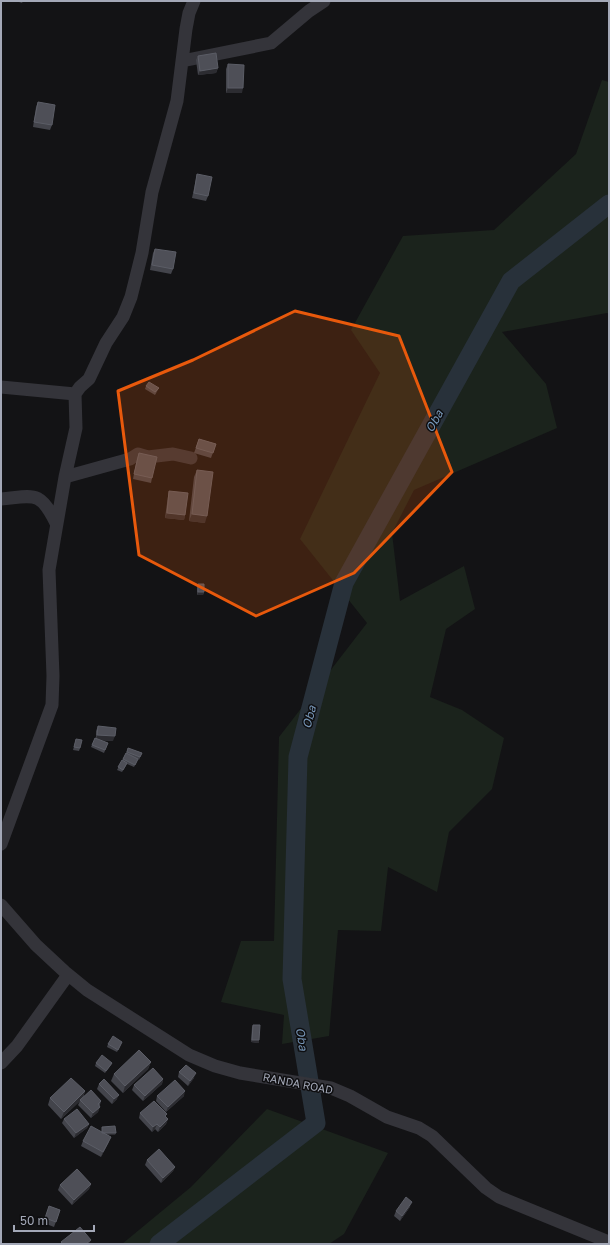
<svg xmlns="http://www.w3.org/2000/svg" width="610" height="1245" font-family="'Golos Text',sans-serif">
	<style>
		.green { fill: #1b231c }
		.lines { fill: none; stroke-linecap: round; stroke-linejoin: round }
		.river { stroke: #28313a; stroke-width: 19 }
		.minor { stroke: #34343a; stroke-width: 13 }
		.wall { fill: #43444b }
		.shaded-wall { fill: #2c2c31 }
		.building { fill: #4e4f57; stroke: #5b5d66 }
		.marked { fill: #e8590c; fill-opacity: 0.2; stroke: #e8590c; stroke-width: 3; stroke-linejoin: round }
		.labels { text-anchor: middle; dominant-baseline: central; stroke-width: 3; stroke-linejoin: round; paint-order: stroke }
		.street-label { font-size: 11px; fill: #a3a8b7; stroke: #0e0e10 }
		.water-label { font-size: 12px; font-style: italic; fill: #7695b6; stroke: #0e0e10 }
	</style>
	<rect width="100%" height="100%" fill="#131315"/>
	<path class="green" d="M602 80 609 82V314L607 313 502 332 546 384 557 428 414 490 392 533 400 601 464 566 475 609 446 629 430 697 462 710 504 738 492 789 449 832 437 892 388 867 381 931 338 930 329 1036 282 1044 284 1015 221 1002 241 941H274L279 737 367 623 300 539 380 373 351 330 403 236 494 230 576 154Z
		M267 1109 388 1153 344 1234 329 1244H122L191 1187Z"/>
	<g class="lines">
		<path class="river" d="M159 1244 316 1123 292 979 298 757 344 583 511 281 609 204"/>
		<path class="minor" d="M182 61 271 43 309 11 324 1
			M1 387 75 394
			M65 477 130 459 138 454 148 457 173 454 191 458
			M1 499C34 496 40 490 56 523
			M1 844 52 705 53 676 49 570 65 477 76 428 75 394 80 387 89 379 106 343 123 317 131 297 142 253 152 192 177 101 186 29 189 13 194 1
			M1 905 36 945 65 972 87 990 189 1055 215 1066 240 1073 331 1088 350 1096 387 1117 419 1128 432 1136 486 1188 499 1197 609 1242
			M1 1063 17 1046 68 975"/>
	</g>
	<path class="wall" d="M16 1H23L22 3Z
		M198 56 218 68 216 73 198 75 196 60Z
		M228 64 242 93H226V69Z
		M38 102 52 125 50 130 33 127 36 107Z
		M197 174 208 196 206 201 192 198 196 179Z
		M155 249 173 269 171 274 150 270 153 253Z
		M146 386 159 388 155 395 145 389Z
		M199 439 216 444 211 458 194 453Z
		M139 453 152 478 151 483 133 479 137 458Z
		M197 470 205 523 189 521 194 477Z
		M169 491 185 515 184 520 165 518 168 496Z
		M198 584 204 592 203 595H197V586Z
		M98 726 113 741 100 740 108 743 104 753 91 747 95 738H96V731Z
		M76 739 80 748 79 751 73 750Z
		M128 748 142 753 139 760 138 759 134 767 127 764 122 772 117 770 126 753Z
		M253 1025 259 1040V1043L251 1042 252 1027Z
		M122 1042 117 1052 107 1047 108 1044Z
		M151 1062 148 1069 123 1093 111 1081 114 1074Z
		M96 1063H112L111 1065 105 1073 95 1066Z
		M179 1072 194 1078 188 1086 178 1077Z
		M163 1079 162 1084 143 1101 132 1090 134 1085Z
		M99 1084 117 1099 112 1104 97 1089Z
		M85 1091 83 1098 101 1101 98 1112 91 1118 78 1105 80 1101 61 1119 48 1105 50 1098Z
		M157 1096H184L166 1112 156 1101Z
		M140 1113 166 1117 168 1119 166 1124 158 1132 155 1129 152 1132 139 1118Z
		M64 1119 89 1124 87 1128 74 1138 62 1123Z
		M102 1127 115 1135H107L109 1142 101 1157 81 1146 83 1141 102 1132Z
		M147 1160 175 1167 173 1171 161 1183 145 1165Z
		M91 1184 89 1189 72 1205 58 1190 60 1185Z
		M49 1206 60 1210 54 1227 44 1223Z
		M410 1207 400 1221 394 1216 396 1211Z"/>
	<path class="shaded-wall" d="M218 68 216 73 198 75 200 71Z
		M228 88H243L242 93H226Z
		M167 513 185 515 184 520 165 518Z
		M192 514 207 516 205 523 189 521Z
		M198 592H204L203 595H197Z
		M97 735 115 736 113 741 96 740Z
		M252 1040H259V1043L251 1042Z
		M151 1062 148 1069 123 1093 125 1086Z
		M196 1073 194 1078 188 1086 190 1081Z
		M163 1079 162 1084 143 1101 145 1096Z
		M85 1091 82 1099 80 1100V1101L61 1119 64 1112Z
		M185 1091 184 1096 166 1112 168 1107Z
		M119 1095 117 1099 112 1104 114 1099Z
		M100 1107 98 1112 91 1118 93 1113Z
		M168 1119 166 1124 158 1132 160 1127Z
		M89 1124 87 1128 74 1138 76 1133Z
		M157 1124 155 1129 152 1132 153 1127Z
		M102 1133H116L115 1135H102Z
		M111 1137 109 1142 101 1157 103 1152Z
		M175 1167 173 1171 161 1183 163 1178Z
		M91 1184 89 1189 72 1205 74 1200Z
		M412 1202 410 1207 400 1221 402 1216Z
		M91 1240 89 1244H86Z"/>
	<path class="building" d="M216 53 218 68 200 71 198 56Z
		M228 64 244 65 243 88H228Z
		M38 102 55 105 52 125 34 122Z
		M197 174 212 177 208 196 194 193Z
		M155 249 176 252 173 269 152 265Z
		M149 382 159 388 155 392 146 386Z
		M199 439 216 444 213 453 196 448Z
		M139 453 157 457 152 478 134 474Z
		M197 470 213 472 207 516 192 514Z
		M169 491 188 493 185 515 167 513Z
		M198 584H204V592H198Z
		M98 726 116 728 115 736 97 735Z
		M95 738 108 743 105 750 92 745Z
		M76 739 82 740 80 748 74 747Z
		M128 748 142 753 140 757 127 752Z
		M126 753 138 759 135 765 123 759Z
		M122 760 127 763 123 770 118 767Z
		M253 1025H260L259 1040H252Z
		M113 1036 122 1042 118 1050 108 1044Z
		M139 1050 151 1062 125 1086 114 1074Z
		M102 1055 112 1063 106 1071 96 1063Z
		M186 1065 196 1073 190 1081 179 1072Z
		M153 1068 163 1079 145 1096 134 1085Z
		M71 1078 85 1091 64 1112 50 1098Z
		M104 1079 119 1095 114 1099 99 1084Z
		M175 1080 185 1091 168 1107 157 1096Z
		M91 1090 101 1101 98 1104 100 1107 93 1113 80 1100Z
		M154 1101 167 1114 165 1116 168 1119 160 1127 157 1124 153 1127 140 1113Z
		M77 1109 89 1124 76 1133 64 1119Z
		M91 1126 111 1137 103 1152 83 1141Z
		M115 1126 116 1133H102V1127Z
		M159 1149 175 1167 163 1178 147 1160Z
		M77 1169 91 1184 74 1200 60 1185Z
		M406 1197 412 1202 402 1216 396 1211Z
		M49 1206 60 1210 56 1222 45 1218Z
		M80 1227 91 1240 86 1244H63L61 1242Z"/>
	<path class="marked" d="M295 311 399 336 452 472 354 573 256 616 139 555 118 391 193 360Z"/>
	<g class="labels">
		<g class="street-label">
			<text transform="translate(298 1083) rotate(11)">RANDA ROAD</text>
		</g>
		<g class="water-label">
			<text transform="translate(434 421) rotate(-61)">Oba</text>
			<text transform="translate(309 717) rotate(-75)">Oba</text>
			<text transform="translate(302 1039) rotate(81)">Oba</text>
		</g>
	</g>
	<rect width="610" height="1245" fill="none" stroke="#a3a8b7" stroke-width="4"/>
	<path d="M14 1225v6h80v-6" fill="none" stroke="#a3a8b7" stroke-width="2"/>
	<text x="20" y="1225" font-size="12" fill="#a3a8b7" stroke="#0e0e10" stroke-width="3" paint-order="stroke">50 m</text>
</svg>
